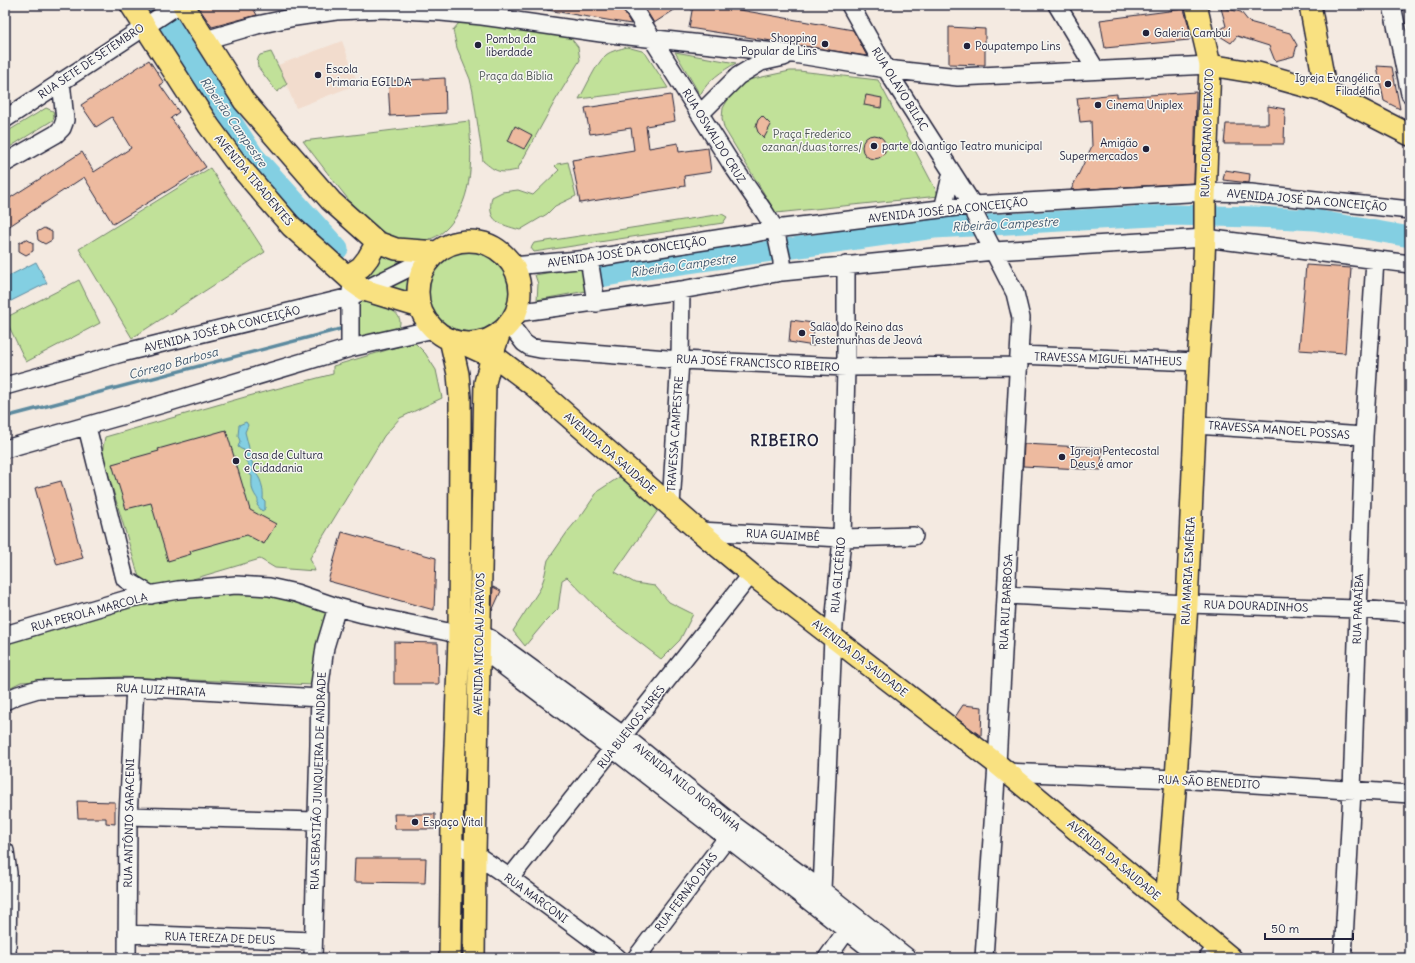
<svg xmlns="http://www.w3.org/2000/svg" width="1415" height="963" font-family="Delius,sans-serif">
	<style>
		.built { fill: #f2dccd }
		.green { fill: #c1e199; stroke: #72826a }
		.water { fill: #83cfe2; stroke: #5c8a9f }
		.lines { fill: none; stroke-linecap: round; stroke-linejoin: round }
		.stream { stroke: #5c8a9f; stroke-width: 3.5 }
		.river { stroke: #83cfe2; stroke-width: 21 }
		.building { fill: #edba9f; stroke: #22223b }
		.minor-casing { stroke: #22223b; stroke-width: 20 }
		.major-casing { stroke: #22223b; stroke-width: 24 }
		.minor { stroke: #f6f6f2; stroke-width: 17 }
		.major { stroke: #f9e181; stroke-width: 21 }
		.poi-dot { fill: #22223b; stroke: #f6f6f2; stroke-width: 1.5 }
		.labels { text-anchor: middle; dominant-baseline: central; stroke-width: 3; stroke-linejoin: round; paint-order: stroke }
		.poi-label { font-size: 11px; fill: #22223b; stroke: #f6f6f2; text-anchor: start }
		.street-label { font-size: 11px; fill: #22223b; stroke: #f6f6f2 }
		.park-label { font-size: 11px; fill: #4a5252; stroke: #f6f6f2 }
		.water-label { font-size: 12px; font-style: italic; fill: #3f566d; stroke: #f6f6f2 }
		.district-label { font-size: 15px; font-weight: bold; letter-spacing: 1px; fill: #22223b; stroke: #f6f6f2 }
	</style>
	<rect width="100%" height="100%" fill="#f4eae1"/>
	<filter id="ink" filterUnits="userSpaceOnUse"><feTurbulence type="fractalNoise" baseFrequency=".025" numOctaves="2"/><feDisplacementMap in="SourceGraphic" scale="8" xChannelSelector="R" yChannelSelector="G"/><feConvolveMatrix kernelMatrix="1 2 1 2 8 2 1 2 1" color-interpolation-filters="sRGB"/></filter>
	<g filter="url(#ink)">
		<path class="built" d="M342 41 358 84 296 108 278 65Z"/>
		<path class="green" d="M468 22 570 37 578 47 580 60 555 101 517 170C500 174 496 172 483 161L473 92 470 79 457 48 453 30 459 23Z
			M627 47 642 51 646 54 668 88 579 99C587 86 595 65 606 55 611 51 620 49 627 47Z
			M271 52 287 84 277 92 258 67C257 63 257 59 260 55Z
			M675 52 736 63C722 71 708 80 700 95Z
			M790 71H799L878 80 939 196 776 213 724 128 722 118 723 108 730 96 738 88 748 80Z
			M46 108 53 111 54 117 53 120 5 150V133Z
			M469 121C472 156 474 197 449 226 438 238 428 242 411 240 401 240 378 235 371 228 364 221 358 212 352 204 335 183 319 162 303 141Z
			M568 162 576 196 555 206 547 214 520 230C500 224 486 222 492 197L502 192 518 190 533 195 559 170 555 166 557 164Z
			M210 168 265 252 132 338 79 249Z
			M722 214 727 217 723 223 534 252 531 248 534 243Z
			M379 248 410 258 368 282 360 278Z
			M426 292a42 42 0 1 1 84 0a42 42 0 1 1-84 0Z
			M582 267 586 291 537 300 538 284 535 275Z
			M412 275 406 290V299L384 286Z
			M79 280 100 323 26 362 5 318Z
			M356 298C368 300 400 307 400 322 400 326 398 331 394 333 388 337 366 341 358 344Z
			M414 342 425 353 436 370 442 398 400 418 384 436 310 558 315 571 275 568 260 559 156 590 141 584 102 453 105 437 245 397 333 374V366Z
			M624 474 661 506 615 572 635 583 655 586 669 602 693 614 680 640 661 659 605 616 567 577 562 580 558 609 544 623 525 646 513 631 540 589 544 578 548 560 568 531 583 513 598 491Z
			M234 591 273 592 332 613 314 685 120 677 21 682 5 690V642L145 603Z"/>
		<path class="water" d="M36 262 47 283 7 303 5 298V278Z
			M246 422 248 425 245 432 249 448 248 451 253 457 252 460 253 471C261 476 264 490 263 499L265 501V509L262 511 257 505C260 499 256 498 254 493 251 488 252 481 252 476L249 474 246 470 249 465 245 460 246 457 244 450 241 449 238 447 240 441 238 436 239 425Z"/>
		<g class="lines">
			<path class="stream" d="M5 417 344 328"/>
			<path class="river" d="M156 5 254 156 338 249
				M601 277 639 270 934 228 1172 215 1255 217 1315 220 1410 237"/>
		</g>
		<path class="building" d="M197 5H251L257 15 212 27Z
			M547 5H621L623 10 631 24 547 10Z
			M643 5H682L654 23Z
			M693 5H712L853 30 867 56 689 28Z
			M1221 8 1241 12 1249 22 1290 33 1297 45 1294 56 1275 61 1269 46 1237 36 1231 43 1215 33 1226 26Z
			M1184 9 1190 31 1189 40 1105 48 1100 20Z
			M949 27 985 29V65L949 64Z
			M149 60 164 83 160 85 179 112 171 118 206 167 113 224 84 177 5 229V201L82 152 94 172 131 148 112 117 96 127 81 105Z
			M1377 66 1392 67 1400 109 1384 101Z
			M445 78 446 113 390 116 388 81Z
			M1196 92 1194 183 1071 190 1092 146 1091 121 1080 122 1077 98 1117 94V97Z
			M671 95 675 121 646 126 649 148 678 143 679 152 708 148 711 172 684 176 685 186 580 203 572 160 634 150 631 128 590 134 585 108Z
			M866 95 882 98 881 108 864 105Z
			M1268 106 1285 109 1284 144H1224L1226 124H1268Z
			M762 116 771 125 764 138 758 132 756 126 758 120Z
			M515 126 532 135 524 149 508 141Z
			M862 147a12 12 0 1 1 24 0a12 12 0 1 1-24 0Z
			M1225 170 1250 174 1249 183 1223 180Z
			M44 228 52 232V240L45 244 38 240 37 232Z
			M26 239 33 243V251L26 255 19 251V243Z
			M1306 265 1351 268 1345 353 1299 350Z
			M791 320 813 323 814 346 789 342Z
			M226 430 250 510 276 524 264 544 247 535 190 551 191 554 168 561 151 503 126 509 112 464 159 451 158 449Z
			M1024 444 1102 448 1101 470 1023 466Z
			M61 481 83 558 57 565 35 488Z
			M342 532 436 558 434 610 328 581Z
			M493 587 501 591 492 611Z
			M394 642 438 643 439 684H394Z
			M963 705 982 707 981 736 955 717Z
			M77 801 115 802V824L106 823V818H78Z
			M394 814H435V829H395Z
			M355 858H426L425 883 354 882Z"/>
		<g class="lines">
			<g class="minor-casing">
				<path id="minor" d="M631 5 732 165 765 213 775 229 782 261V272
					M850 5 886 69 973 205 975 215 1015 293 1021 318 997 764 984 958
					M1057 5 1096 70
					M1392 5 1410 94
					M205 40 257 25 295 17 336 11 381 9 441 12 482 16 601 33 794 54 886 69 958 77 1210 65
					M700 114 738 76 761 62 784 57
					M5 119 178 5
					M5 163 56 134 62 128 65 120 61 81
					M943 209 952 172
					M589 259 596 303
					M513 266 589 259 755 233 775 229 973 205 1206 192 1251 193 1410 210
					M515 313 681 290 782 272 994 251 1205 238 1410 264
					M509 323 524 343 530 347 540 349 680 360 846 367 1019 366
					M350 348V297L352 286
					M1019 355 1198 362
					M5 386 122 353 350 297 433 256
					M1195 425 1364 436
					M89 435 125 579 151 595
					M5 449 163 404 350 348 434 329
					M671 506 680 360 681 290
					M699 531 842 538 914 536
					M1006 595 1187 604 1358 609 1410 613
					M470 631 479 633 491 639 624 736 734 825 822 890 908 958
					M5 635 131 598 178 590 236 585 269 587 296 593 337 607 363 614 448 632 479 646 488 654 613 749 882 958
					M5 701 18 695 38 689 135 687 319 698
					M1007 772 1176 779 1410 794
					M128 816 317 821
					M451 843 475 854 510 878 618 958
					M5 851 8 873 7 958
					M510 878 751 574
					M818 908 822 890 833 637 842 538 846 367V265
					M127 934 313 941
					M127 958 128 816 135 687
					M313 958 319 744 320 684 325 647 337 607
					M636 958 727 838 732 829
					M827 958 847 930 855 922
					M1208 958 1217 946
					M1343 958 1352 791 1364 436 1375 260"/>
			</g>
			<g class="major-casing">
				<path id="major" d="M131 5 209 126 234 160 291 226 353 282 364 290 420 307
					M183 5 244 101 331 201 377 242 396 249 437 252
					M1310 5 1326 92
					M1210 65 1258 73 1326 92 1410 135
					M418 292a51 51 0 1 1 102 0a51 51 0 1 1-102 0Z
					M347 276 361 267 368 258 377 242
					M450 339 458 374 460 397V435L459 638 452 826 450 958
					M462 343 501 361 534 386 699 531 751 574 997 764 1231 958
					M1166 903 1176 779 1187 604 1198 362 1202 310 1205 233V198L1210 65 1196 5
					M474 958 475 854 485 383 492 356 500 332"/>
			</g>
			<use href="#minor" class="minor"/>
			<use href="#major" class="major"/>
		</g>
	</g>
	<g class="poi-dot">
		<circle cx="1146" cy="33" r="4"/>
		<circle cx="825" cy="44" r="4"/>
		<circle cx="478" cy="45" r="4"/>
		<circle cx="967" cy="46" r="4"/>
		<circle cx="318" cy="75" r="4"/>
		<circle cx="1388" cy="84" r="4"/>
		<circle cx="1098" cy="105" r="4"/>
		<circle cx="874" cy="146" r="4"/>
		<circle cx="1146" cy="149" r="4"/>
		<circle cx="802" cy="333" r="4"/>
		<circle cx="1062" cy="457" r="4"/>
		<circle cx="236" cy="461" r="4"/>
		<circle cx="415" cy="822" r="4"/>
	</g>
	<g class="labels">
		<g class="poi-label">
			<text x="1154" y="33">Galeria Cambuí</text>
			<text x="817" y="38" text-anchor="end">Shopping<tspan x="817" dy="13">Popular de Lins</tspan></text>
			<text x="486" y="39">Pomba da<tspan x="486" dy="13">liberdade</tspan></text>
			<text x="975" y="46">Poupatempo Lins</text>
			<text x="326" y="69">Escola<tspan x="326" dy="13">Primaria EGILDA</tspan></text>
			<text x="1380" y="78" text-anchor="end">Igreja Evangélica<tspan x="1380" dy="13">Filadélfia</tspan></text>
			<text x="1106" y="105">Cinema Uniplex</text>
			<text x="1138" y="143" text-anchor="end">Amigão<tspan x="1138" dy="13">Supermercados</tspan></text>
			<text x="882" y="146">parte do antigo Teatro municipal</text>
			<text x="810" y="327">Salão do Reino das<tspan x="810" dy="13">Testemunhas de Jeová</tspan></text>
			<text x="1070" y="451">Igreja Pentecostal<tspan x="1070" dy="13">Deus é amor</tspan></text>
			<text x="244" y="455">Casa de Cultura<tspan x="244" dy="13">e Cidadania</tspan></text>
			<text x="423" y="822">Espaço Vital</text>
		</g>
		<g class="street-label">
			<text transform="translate(91 61) rotate(-34)">RUA SETE DE SETEMBRO</text>
			<text transform="translate(900 89) rotate(58)">RUA OLAVO BILAC</text>
			<text transform="translate(1207 133) rotate(-88)">RUA FLORIANO PEIXOTO</text>
			<text transform="translate(714 136) rotate(58)">RUA OSWALDO CRUZ</text>
			<text transform="translate(254 180) rotate(50)">AVENIDA TIRADENTES</text>
			<text transform="translate(1307 200) rotate(5)">AVENIDA JOSÉ DA CONCEIÇÃO</text>
			<text transform="translate(948 210) rotate(-6)">AVENIDA JOSÉ DA CONCEIÇÃO</text>
			<text transform="translate(627 252) rotate(-8)">AVENIDA JOSÉ DA CONCEIÇÃO</text>
			<text transform="translate(222 329) rotate(-14)">AVENIDA JOSÉ DA CONCEIÇÃO</text>
			<text transform="translate(1108 359) rotate(2)">TRAVESSA MIGUEL MATHEUS</text>
			<text transform="translate(758 363) rotate(3)">RUA JOSÉ FRANCISCO RIBEIRO</text>
			<text transform="translate(1279 430) rotate(4)">TRAVESSA MANOEL POSSAS</text>
			<text transform="translate(675 434) rotate(-86)">TRAVESSA CAMPESTRE</text>
			<text transform="translate(610 453) rotate(41)">AVENIDA DA SAUDADE</text>
			<text transform="translate(783 535) rotate(3)">RUA GUAIMBÊ</text>
			<text transform="translate(1188 571) rotate(-87)">RUA MARIA ESMÉRIA</text>
			<text transform="translate(838 575) rotate(-85)">RUA GLICÉRIO</text>
			<text transform="translate(1006 602) rotate(-87)">RUA RUI BARBOSA</text>
			<text transform="translate(1256 606) rotate(2)">RUA DOURADINHOS</text>
			<text transform="translate(1358 609) rotate(-88)">RUA PARAÍBA</text>
			<text transform="translate(89 612) rotate(-15)">RUA PEROLA MARCOLA</text>
			<text transform="translate(479 644) rotate(-89)">AVENIDA NICOLAU ZARVOS</text>
			<text transform="translate(860 658) rotate(38)">AVENIDA DA SAUDADE</text>
			<text transform="translate(161 690) rotate(3)">RUA LUIZ HIRATA</text>
			<text transform="translate(631 727) rotate(-52)">RUA BUENOS AIRES</text>
			<text transform="translate(318 781) rotate(-88)">RUA SEBASTIÃO JUNQUEIRA DE ANDRADE</text>
			<text transform="translate(1209 782) rotate(3)">RUA SÃO BENEDITO</text>
			<text transform="translate(687 787) rotate(39)">AVENIDA NILO NORONHA</text>
			<text transform="translate(129 823) rotate(-89)">RUA ANTÔNIO SARACENI</text>
			<text transform="translate(1114 860) rotate(40)">AVENIDA DA SAUDADE</text>
			<text transform="translate(686 892) rotate(-53)">RUA FERNÃO DIAS</text>
			<text transform="translate(536 898) rotate(36)">RUA MARCONI</text>
			<text transform="translate(220 938) rotate(2)">RUA TEREZA DE DEUS</text>
		</g>
		<g class="park-label">
			<text x="516" y="76">Praça da Bíblia</text>
			<text x="812" y="134">Praça Frederico<tspan x="812" dy="13">ozanan/duas torres/</tspan></text>
		</g>
		<g class="water-label">
			<text transform="translate(234 122) rotate(55)">Ribeirão Campestre</text>
			<text transform="translate(1005 224) rotate(-3)">Ribeirão Campestre</text>
			<text transform="translate(683 265) rotate(-8)">Ribeirão Campestre</text>
			<text transform="translate(173 363) rotate(-15)">Córrego Barbosa</text>
		</g>
		<g class="district-label">
			<text x="785" y="440">RIBEIRO</text>
		</g>
	</g>
	<rect width="1415" height="963" fill="none" stroke="#f6f6f2" stroke-width="20"/>
	<rect x="10" y="10" width="1395" height="943" fill="none" stroke="#22223b" stroke-width="1.5" filter="url(#ink)"/>
	<path d="M1265 933v6h88v-6" fill="none" stroke="#22223b" stroke-width="2"/>
	<text x="1271" y="933" font-size="12" fill="#22223b" stroke="#f6f6f2" stroke-width="3" paint-order="stroke">50 m</text>
</svg>
